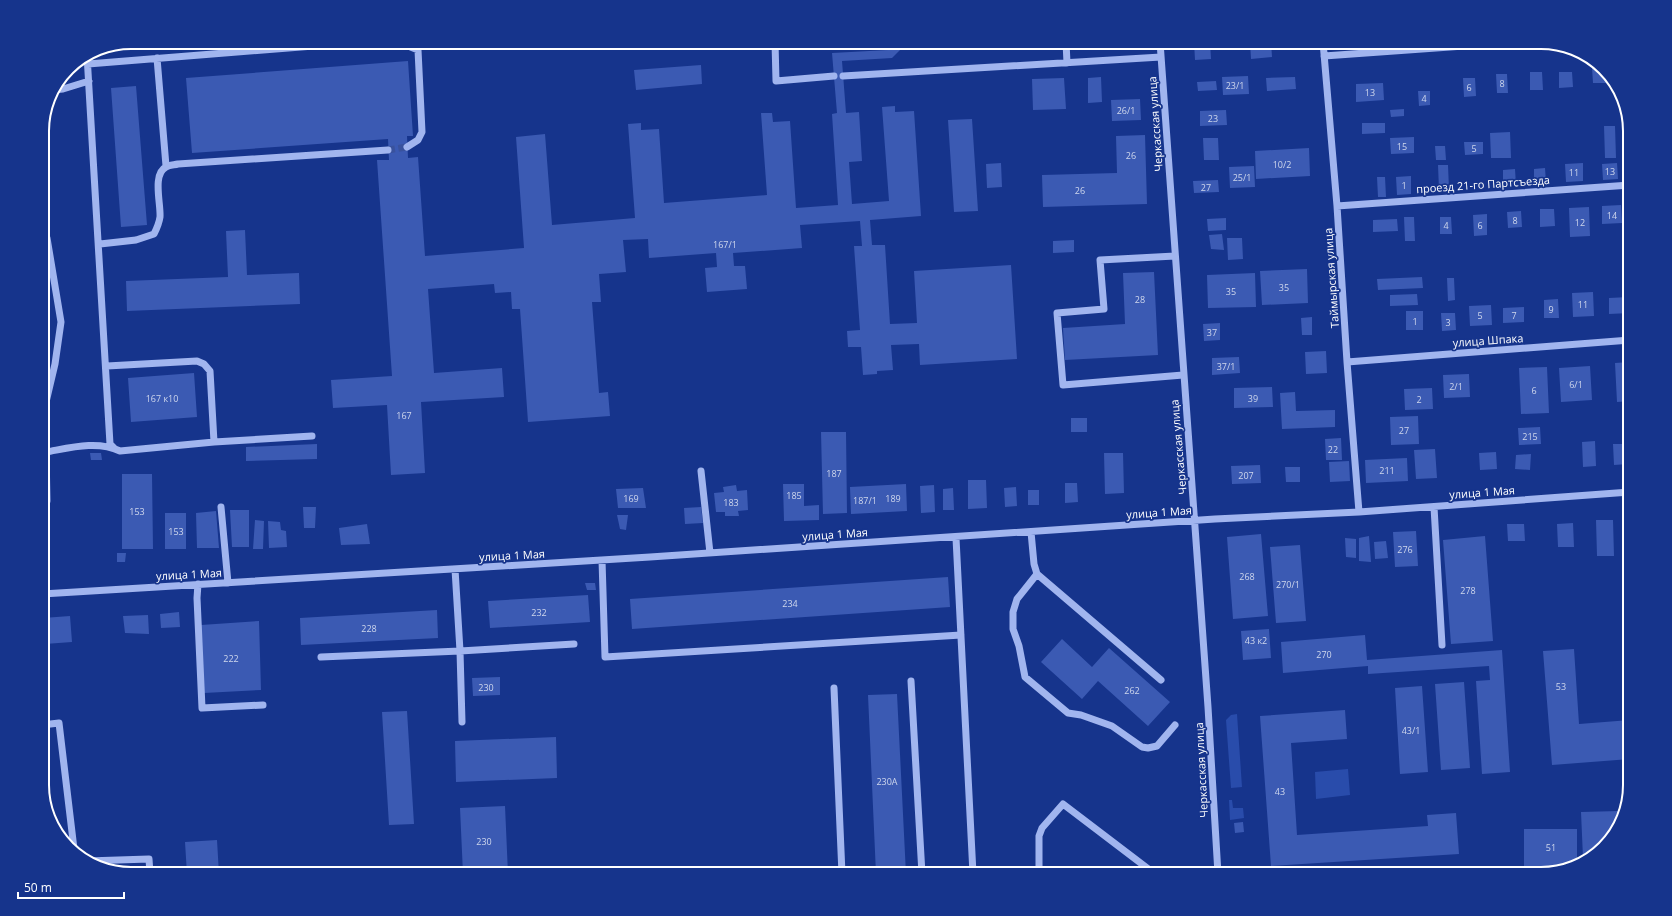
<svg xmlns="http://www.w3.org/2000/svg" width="1672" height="916" font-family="'Open Sans',sans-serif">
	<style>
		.green { fill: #294cab }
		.building { fill: #3b5ab3 }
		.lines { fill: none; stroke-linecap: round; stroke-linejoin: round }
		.minor-tunnel { stroke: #39529d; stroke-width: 7; stroke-dasharray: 7 3.5; stroke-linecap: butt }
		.minor { stroke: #a1b5ef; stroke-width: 7 }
		.labels { text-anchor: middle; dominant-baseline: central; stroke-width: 3.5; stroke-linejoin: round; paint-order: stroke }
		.number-label { font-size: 9px; fill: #ced6ec }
		.street-label { font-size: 11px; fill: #fff; stroke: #16348c }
		.rim { fill: none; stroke: #fff; stroke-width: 2 }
	</style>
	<rect width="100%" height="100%" fill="#16348c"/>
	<path class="green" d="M1237 714 1242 787 1231 788 1226 720 1231 715Z
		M1348 769 1350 795 1316 799 1315 772Z
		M1229 800H1232L1233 808H1243L1244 818 1230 820Z"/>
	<path class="building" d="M129 42H184V44L130 48Z
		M895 42H908L892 58 842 61 846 113 859 112 862 161 849 162 852 204 889 201 882 107 895 106V112L914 111 921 216 870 220 872 245H885L890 324 917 323 914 271 1011 265 1017 359 920 365 919 344 891 345 893 370 877 371V374L863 375 861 347H848L847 331 860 330 854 246H862L860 221 800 225 802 248 733 253 734 266H745L747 289 707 292 705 268 717 267 716 253 649 258 648 239 623 240 626 272 599 274 601 302H592L599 393 608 392 610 416 528 422 520 309H512L511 292 495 293 494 284 428 289 434 373 502 368 504 397 421 402 425 473 391 475 387 405 333 408 331 380 392 376 377 160H389L388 139 192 153 186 78 408 61 413 136H407L408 158 418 157 425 256 524 248 516 137 545 134 552 225 635 218 628 124 641 123V130L659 129 664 203 767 195 761 113H772L773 122 790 121 796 208 838 205 832 114 837 113 832 53 888 50Z
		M1194 42H1210L1211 59 1195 60Z
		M1250 42H1271L1272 57 1251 59Z
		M701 65 702 84 636 90 634 70Z
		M1599 67 1607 74V83H1593L1592 68Z
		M1530 72H1542L1543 90H1530Z
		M1559 72H1572L1573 87 1559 88Z
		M1496 74H1507L1508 93H1497Z
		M1248 76 1249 94 1223 95 1222 77Z
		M1101 77 1102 102 1088 103V78Z
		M1295 77 1296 89 1267 91 1266 78Z
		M1064 78 1066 109 1033 110 1032 79Z
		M1463 78H1475L1476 96 1464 97Z
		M1216 81 1217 90 1198 91 1197 82Z
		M1383 83 1384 100 1356 102V84Z
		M136 86 147 225 121 227 111 88Z
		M1418 91H1430V105L1419 106Z
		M1140 99 1141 120 1112 121 1111 100Z
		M1404 109V116L1391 117 1390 110Z
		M1226 110 1227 125 1200 126V111Z
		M972 119 978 211 954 212 948 120Z
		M1362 123H1385V133L1362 134Z
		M1604 126H1615L1616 158H1605Z
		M1510 132 1511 158H1491L1490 133Z
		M1145 135 1147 204 1043 207 1042 175 1117 173 1116 136Z
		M1414 137V153L1391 154 1390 138Z
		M1203 138H1218L1219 160H1204Z
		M1464 142H1483V154L1465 155Z
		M1435 146H1445L1446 160H1436Z
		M1309 148 1310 176 1256 179 1255 151Z
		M1622 159H1629V181H1623Z
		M1001 163 1002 187 987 188 986 164Z
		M1583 163V181L1566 182 1565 164Z
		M1617 163 1618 179 1603 180 1602 164Z
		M1438 165H1448L1449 189 1439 190Z
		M1254 166 1255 187 1230 188 1229 167Z
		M1545 168 1546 182 1534 183V169Z
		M1515 169 1516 185 1503 186V170Z
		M1411 176V194L1397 195 1396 177Z
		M1377 177H1385L1386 197H1378Z
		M1218 180 1219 192 1194 193 1193 181Z
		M1621 205 1622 223 1602 224V206Z
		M1589 207 1590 236 1570 237 1569 208Z
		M1540 209H1554L1555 226 1540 227Z
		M1521 211 1522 227 1508 228 1507 212Z
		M1487 214V235L1474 236 1473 215Z
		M1404 217H1414L1415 241H1405Z
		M1440 217H1451L1452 234H1440Z
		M1226 218V230L1208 231 1207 219Z
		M1397 219 1398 231 1373 232V220Z
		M245 230 247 275 299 273 300 304 127 311 126 281 228 277 226 231Z
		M1222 234 1224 250 1211 249 1209 235Z
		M1227 238H1242L1243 259 1228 260Z
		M1074 240V252L1053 253V241Z
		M1307 269 1308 303 1262 305 1260 271Z
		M1154 272 1158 355 1065 360 1063 328 1125 324 1123 273Z
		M1255 273 1256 307 1208 308 1207 275Z
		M1422 277 1423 288 1378 290 1377 279Z
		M1447 278H1454L1455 300 1448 301Z
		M1593 292 1594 316 1573 317 1572 293Z
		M1417 294 1418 305 1390 306V295Z
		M1629 297 1630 313 1609 314V298Z
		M1558 299 1559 318H1544V300Z
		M1491 305 1492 325 1470 326 1469 306Z
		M1524 307V322L1503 323V308Z
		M1406 311H1423V330H1406Z
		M1441 313H1455L1456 330 1442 331Z
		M1312 317V335H1302L1301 318Z
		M1220 323V340L1204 341 1203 324Z
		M1326 351 1327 373 1306 374 1305 352Z
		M1239 357 1240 373 1212 375V358Z
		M1630 362V401L1617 402 1615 363Z
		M1590 366 1592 400 1561 402 1559 368Z
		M1547 367 1549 413 1521 414 1519 368Z
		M194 373 197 417 131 422 128 378Z
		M1469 374 1470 397 1444 398 1443 375Z
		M1272 387 1273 407 1234 408V388Z
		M1432 388 1433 409 1405 410 1404 389Z
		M1295 392 1296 411 1335 410V427L1282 429 1280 393Z
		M1418 416 1419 444 1391 445 1390 417Z
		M1071 418H1087V432H1071Z
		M1540 427 1541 444 1519 445 1518 428Z
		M821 432H846L847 513 823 514Z
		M1341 438 1342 460H1326L1325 439Z
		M1595 441 1596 466 1583 467 1582 442Z
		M317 444V459L246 461V447Z
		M1613 444H1627L1628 464 1614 465Z
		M1435 449 1437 478 1416 479 1414 450Z
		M1496 452 1497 469 1480 470 1479 453Z
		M90 453H101L102 460H91Z
		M1104 453H1123L1124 493 1105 494Z
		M1531 454 1530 470 1515 469 1516 455Z
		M1407 458 1408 481 1366 483 1365 460Z
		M1349 461 1350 481 1330 482 1329 462Z
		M1260 465 1261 483 1232 484 1231 466Z
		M1285 467H1300V482H1286Z
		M122 474H152L153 549H122Z
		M968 480H986L987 508 968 509Z
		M1065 483H1077L1078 502 1065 503Z
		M783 484H804V506L819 505V520L784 521Z
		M906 484 907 511 851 514 850 487Z
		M736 485 737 491 747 490 748 510 738 511 739 516H725V512H716L714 493 724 492 723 487Z
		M934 485 935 512 921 513 920 486Z
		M1016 487 1017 506 1005 507 1004 488Z
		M643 488 646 508H618L616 489Z
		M953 488 954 510H943V489Z
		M1028 490H1039V505H1028Z
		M303 507H316L315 528H304Z
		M701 507 703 523 685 524 684 508Z
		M230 510H249V547H232Z
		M216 511 219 548H197L196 513Z
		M165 513H186V549H165Z
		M617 515H628L626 530 620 529Z
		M255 520 264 521 263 549H253Z
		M1596 520H1613L1614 556H1597Z
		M1624 520H1630V604H1626Z
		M268 521 280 522 281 530 286 531 287 547 269 548Z
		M1573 523 1574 547H1558L1557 524Z
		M367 524 370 544 341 545 339 528Z
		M1507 524H1524L1525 541H1508Z
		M1416 531 1418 566 1395 567 1393 532Z
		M1261 534 1268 616 1233 619 1227 537Z
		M1369 536 1371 562 1359 561V538Z
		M1485 536 1493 641 1451 644 1443 540Z
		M1345 538 1356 539V558L1346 557Z
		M1386 541 1388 558 1375 559 1374 542Z
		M1300 545 1306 621 1276 623 1270 547Z
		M117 553H126L125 562H117Z
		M948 577 950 607 632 629 630 599Z
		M585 583H595L596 590H587Z
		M588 595 590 622 490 628 488 601Z
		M437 610 438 638 301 645 300 618Z
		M179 612 180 627 161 628 160 614Z
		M148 615 149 634 125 633 123 616Z
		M70 616 72 642 45 644 43 618Z
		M259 621 261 690 204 693 201 625Z
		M1269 629 1271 658 1243 660 1241 631Z
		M1365 635 1367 660 1502 650 1510 772 1482 774 1476 681 1490 680 1489 666 1368 674V666L1283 673 1281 642Z
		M1062 639 1092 667 1109 648 1170 702 1148 726 1098 681 1082 699 1041 662Z
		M1574 649 1579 724 1630 720V759L1552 765 1543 651Z
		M500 677V695L473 696 472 678Z
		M1464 682 1470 768 1441 770 1435 684Z
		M1422 686 1428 772 1400 774 1395 688Z
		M897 694 906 874H876L868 695Z
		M1345 710 1347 739 1291 743 1297 835 1428 826 1427 815 1456 813 1459 854 1271 866 1260 716Z
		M407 711 414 824 389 825 382 712Z
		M556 737 557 778 456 782 455 741Z
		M505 806 508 874H463L460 808Z
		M1619 811 1620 825 1589 858H1583L1581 812Z
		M1243 822 1244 832 1235 833 1234 823Z
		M1524 829H1577V864L1547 873H1524Z
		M217 840 219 874H187L185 842Z"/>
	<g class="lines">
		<path class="minor-tunnel" d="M388 150 407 147"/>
		<path class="minor" d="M398 42 418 50 422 132 418 140 407 147
			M775 42 776 81 834 76
			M1066 42 1067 63
			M1160 42 1208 707 1218 874
			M1323 42 1337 206 1347 362 1359 512
			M87 55 110 444 114 448
			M1324 56 1520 42
			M157 58 166 166
			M88 64 364 42
			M843 76 1161 57
			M53 90 63 89 89 81
			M1337 206 1630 185
			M42 231 47 238 61 322 55 364 42 419
			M100 244 136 240 154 234C157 228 159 224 160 217 161 204 152 174 166 167 169 165 174 165 178 164L388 150
			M1175 256 1100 260 1104 309 1057 313 1063 385 1183 375
			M1347 362 1630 340
			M107 366 197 361 204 364 210 371 214 442
			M42 432 46 452
			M701 471 710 553
			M47 501 46 452C69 448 97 440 120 451L214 442 312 436
			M221 507 228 583
			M1434 507 1442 645
			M1031 532 1034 564 1037 574 1161 680
			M956 538 973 874
			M602 560 605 657 961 635
			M455 569 460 651 574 644
			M1037 574 1017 599 1013 612V629L1019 646 1025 677 1068 713 1081 715 1112 726 1142 747 1148 748 1157 746 1175 725
			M198 584 197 598 202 708 263 705
			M42 594 650 557 1215 519 1359 512 1630 492
			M321 657 460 651 462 722
			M911 681 922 874
			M834 688 842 874
			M42 725 59 723 74 849
			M87 861 149 859 150 874
			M1039 874V836L1042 828 1063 804 1155 874"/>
	</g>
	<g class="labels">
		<g class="number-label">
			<text x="1502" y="83">8</text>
			<text x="1235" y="85">23/1</text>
			<text x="1469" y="87">6</text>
			<text x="1370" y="92">13</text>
			<text x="1424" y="98">4</text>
			<text x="1126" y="110">26/1</text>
			<text x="1213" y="118">23</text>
			<text x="1402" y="146">15</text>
			<text x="1474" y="148">5</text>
			<text x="1131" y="155">26</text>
			<text x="1282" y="164">10/2</text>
			<text x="1610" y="171">13</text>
			<text x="1574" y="172">11</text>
			<text x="1242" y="177">25/1</text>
			<text x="1404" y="185">1</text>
			<text x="1206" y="187">27</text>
			<text x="1080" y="190">26</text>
			<text x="1612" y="215">14</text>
			<text x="1515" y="220">8</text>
			<text x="1580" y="222">12</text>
			<text x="1446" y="225">4</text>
			<text x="1480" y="225">6</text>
			<text x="725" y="244">167/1</text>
			<text x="1284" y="287">35</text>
			<text x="1231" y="291">35</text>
			<text x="1140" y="299">28</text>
			<text x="1583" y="304">11</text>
			<text x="1551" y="309">9</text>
			<text x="1480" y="315">5</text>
			<text x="1514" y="315">7</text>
			<text x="1415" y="321">1</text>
			<text x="1448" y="322">3</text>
			<text x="1212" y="332">37</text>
			<text x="1226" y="366">37/1</text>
			<text x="1576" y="384">6/1</text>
			<text x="1456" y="386">2/1</text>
			<text x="1534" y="390">6</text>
			<text x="162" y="398">167 к10</text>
			<text x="1253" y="398">39</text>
			<text x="1419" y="399">2</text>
			<text x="404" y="415">167</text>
			<text x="1404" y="430">27</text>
			<text x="1530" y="436">215</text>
			<text x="1333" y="449">22</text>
			<text x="1387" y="470">211</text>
			<text x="834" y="473">187</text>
			<text x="1246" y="475">207</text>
			<text x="794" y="495">185</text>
			<text x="631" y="498">169</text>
			<text x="893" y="498">189</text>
			<text x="865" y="500">187/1</text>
			<text x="731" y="502">183</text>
			<text x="137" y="511">153</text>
			<text x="176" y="531">153</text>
			<text x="1405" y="549">276</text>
			<text x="1247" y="576">268</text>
			<text x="1288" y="584">270/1</text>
			<text x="1468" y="590">278</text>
			<text x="790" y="603">234</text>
			<text x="539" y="612">232</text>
			<text x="369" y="628">228</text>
			<text x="1256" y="640">43 к2</text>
			<text x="1324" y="654">270</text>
			<text x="231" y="658">222</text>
			<text x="1561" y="686">53</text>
			<text x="486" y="687">230</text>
			<text x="1132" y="690">262</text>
			<text x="1411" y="730">43/1</text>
			<text x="887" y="781">230А</text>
			<text x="1280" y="791">43</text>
			<text x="484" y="841">230</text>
			<text x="1551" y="847">51</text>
		</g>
		<g class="street-label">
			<text transform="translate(1155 124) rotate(-94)">Черкасская улица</text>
			<text transform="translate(1483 184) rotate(-4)">проезд 21-го Партсъезда</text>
			<text transform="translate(1331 278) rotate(-94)">Таймырская улица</text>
			<text transform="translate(1488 340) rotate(-4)">улица Шпака</text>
			<text transform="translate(1178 447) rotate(-95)">Черкасская улица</text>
			<text transform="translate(1482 492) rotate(-4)">улица 1 Мая</text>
			<text transform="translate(1159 512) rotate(-4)">улица 1 Мая</text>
			<text transform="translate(835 534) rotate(-4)">улица 1 Мая</text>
			<text transform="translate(512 555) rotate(-3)">улица 1 Мая</text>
			<text transform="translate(189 574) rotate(-3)">улица 1 Мая</text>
			<text transform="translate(1201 770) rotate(-93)">Черкасская улица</text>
		</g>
	</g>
	<path d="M0 0H1672V916H0ZM131 49H1541A82 82 0 0 1 1623 131V785A82 82 0 0 1 1541 867H131A82 82 0 0 1 49 785V131A82 82 0 0 1 131 49Z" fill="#16348c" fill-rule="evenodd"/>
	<path class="rim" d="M131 49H1541A82 82 0 0 1 1623 131V785A82 82 0 0 1 1541 867H131A82 82 0 0 1 49 785V131A82 82 0 0 1 131 49Z"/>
	<path d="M18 892v6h106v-6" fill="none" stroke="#ffffff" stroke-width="2"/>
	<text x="24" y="892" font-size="12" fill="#ffffff" stroke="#16348c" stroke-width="3" paint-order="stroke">50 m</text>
</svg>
